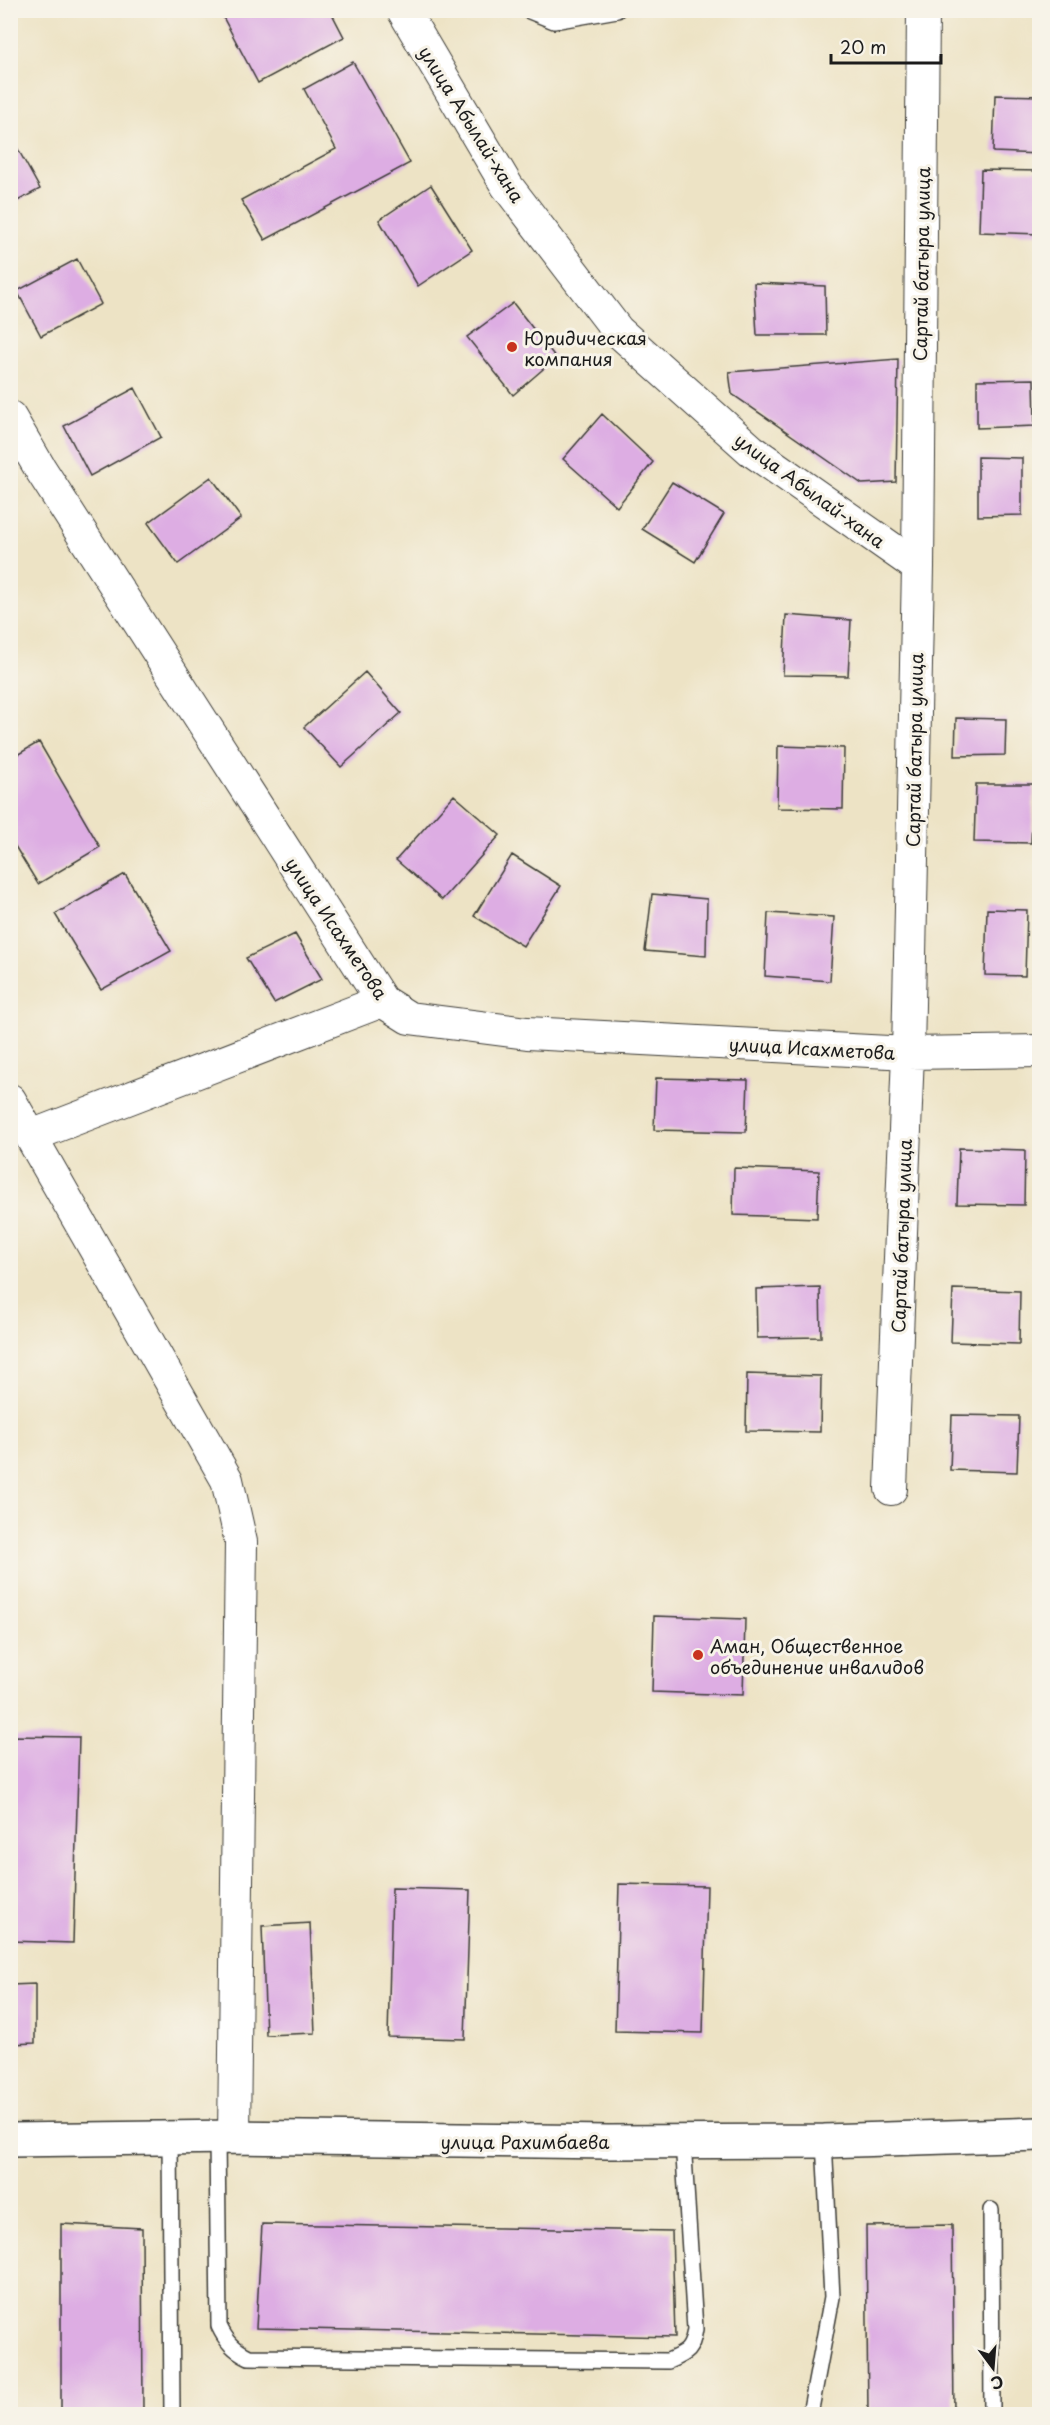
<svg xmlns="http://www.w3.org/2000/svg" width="1050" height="2425" font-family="'Playpen Sans',sans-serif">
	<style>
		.building { fill: #ddade3 }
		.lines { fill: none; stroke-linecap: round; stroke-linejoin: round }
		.service-casing { stroke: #3b3a35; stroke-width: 18 }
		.minor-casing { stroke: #3b3a35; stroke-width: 34 }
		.tertiary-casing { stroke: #3b3a35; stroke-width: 36 }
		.service { stroke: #fff; stroke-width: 15 }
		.minor { stroke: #fff; stroke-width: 32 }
		.tertiary { stroke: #fff; stroke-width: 33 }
		.poi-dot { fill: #c8321e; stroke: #f7f3e8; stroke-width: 2 }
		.labels { text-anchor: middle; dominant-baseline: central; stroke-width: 6; stroke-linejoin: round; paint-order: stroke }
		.street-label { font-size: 18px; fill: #1c1c1c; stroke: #f7f3e8 }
		.poi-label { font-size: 18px; fill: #1c1c1c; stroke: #f7f3e8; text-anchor: start }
	</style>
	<rect width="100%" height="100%" fill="#f7f3e8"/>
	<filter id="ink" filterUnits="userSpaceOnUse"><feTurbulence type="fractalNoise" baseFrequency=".0167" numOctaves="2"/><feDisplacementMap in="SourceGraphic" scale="12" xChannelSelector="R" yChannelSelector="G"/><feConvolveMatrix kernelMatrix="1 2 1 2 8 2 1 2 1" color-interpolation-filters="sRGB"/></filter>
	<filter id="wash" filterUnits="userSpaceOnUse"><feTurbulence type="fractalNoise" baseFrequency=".008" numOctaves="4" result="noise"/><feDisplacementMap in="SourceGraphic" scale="24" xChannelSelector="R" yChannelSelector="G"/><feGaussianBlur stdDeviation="1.35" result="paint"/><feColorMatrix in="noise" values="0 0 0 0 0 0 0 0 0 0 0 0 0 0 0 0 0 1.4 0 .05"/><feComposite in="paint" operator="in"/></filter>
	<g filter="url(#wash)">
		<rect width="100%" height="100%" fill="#ede3c5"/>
		<g id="blocks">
			<path class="building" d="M236 10H330L344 37 258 83 223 17Z
				M353 62 410 163 265 240 241 200 336 149 304 89Z
				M995 95 1040 96V154L993 152Z
				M14 142 40 189 10 205V144Z
				M981 170 1040 171V234L979 232Z
				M431 185 472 250 418 286 379 220Z
				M77 259 101 304 41 336 17 291Z
				M754 283 825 286 826 335H757Z
				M513 303 556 358 513 395 467 337Z
				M898 359 896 482 862 484 732 394 729 372Z
				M1034 379 1035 426 977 428V380Z
				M135 388 161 437 90 476 64 426Z
				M602 414 653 462 617 507 563 459Z
				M978 457 1022 458V515L978 516Z
				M211 477 241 518 178 564 148 523Z
				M672 482 724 514 695 562 642 529Z
				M786 615 851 620 848 676 783 675Z
				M365 672 401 713 341 767 304 727Z
				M956 718 1006 719 1005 755 955 756Z
				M39 742 100 847 38 884 10 838V759Z
				M778 746 844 748 843 809 777 808Z
				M976 784H1034L1031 843 974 842Z
				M454 795 500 835 442 900 396 860Z
				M512 855 561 886 523 946 474 916Z
				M125 874 171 951 101 990 55 914Z
				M652 894 707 899 706 956 645 951Z
				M987 909 1027 910 1025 976 985 975Z
				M768 913 834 917 830 981 765 976Z
				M295 934 322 979 274 1003 246 958Z
				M656 1078 748 1080 746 1132 654 1130Z
				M959 1148 1025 1150 1024 1205 957 1204Z
				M734 1168 819 1171 817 1218 733 1215Z
				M820 1287 821 1337 757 1338 756 1289Z
				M953 1289 1020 1291 1019 1344 951 1342Z
				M747 1374 821 1376 820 1432 746 1431Z
				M952 1415 1019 1416 1017 1472 950 1470Z
				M654 1616 745 1619 743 1695 652 1692Z
				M10 1736 79 1737 73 1943 10 1941Z
				M619 1884 707 1886 703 2033 615 2031Z
				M392 1888 470 1890 465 2039 388 2037Z
				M310 1923 315 2033 266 2035 262 1926Z
				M35 1984V2043L10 2044V1985Z
				M61 2224 142 2228 143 2414H61Z
				M262 2224 672 2231 675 2337 256 2328Z
				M952 2225 954 2414H868L866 2226Z"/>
		</g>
	</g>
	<g filter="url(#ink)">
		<use href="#blocks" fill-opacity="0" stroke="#3b3a35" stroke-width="1.5"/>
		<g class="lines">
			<g class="service-casing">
				<path id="service" d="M527 10 554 21 617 10
					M217 2137 219 2326C226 2341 234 2350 249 2357L668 2361C687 2353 692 2350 695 2329L683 2141
					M170 2138 172 2414
					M991 2210 992 2414
					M810 2414 832 2297 824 2141"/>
			</g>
			<g class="minor-casing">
				<path id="minor" d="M403 10 507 186 618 331 751 450 918 567
					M10 417 41 470 382 1001 409 1018 527 1033 908 1053 1040 1051
					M10 1100 227 1480 241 1542 234 2137
					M31 1136 382 1001
					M891 1489 908 1053 918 567 923 10"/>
			</g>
			<g class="tertiary-casing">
				<path id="tertiary" d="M10 2140 234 2137 608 2142 824 2141 1040 2134"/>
			</g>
			<use href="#service" class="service"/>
			<use href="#minor" class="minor"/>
			<use href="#tertiary" class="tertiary"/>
		</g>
	</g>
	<g class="poi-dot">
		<circle cx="512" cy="347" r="6"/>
		<circle cx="698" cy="1655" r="6"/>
	</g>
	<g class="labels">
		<g class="street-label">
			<text transform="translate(472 124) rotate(58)">улица Абылай-хана</text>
			<text transform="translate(921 264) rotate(-89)">Сартай батыра улица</text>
			<text transform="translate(810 490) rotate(36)">улица Абылай-хана</text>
			<text transform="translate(914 750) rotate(-89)">Сартай батыра улица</text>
			<text transform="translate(337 928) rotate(56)">улица Исахметова</text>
			<text transform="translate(812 1048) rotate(3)">улица Исахметова</text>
			<text transform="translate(901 1236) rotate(-88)">Сартай батыра улица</text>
			<text x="525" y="2141">улица Рахимбаева</text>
		</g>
		<g class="poi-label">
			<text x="524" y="337">Юридическая<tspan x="524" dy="21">компания</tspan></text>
			<text x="710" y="1645">Аман, Общественное<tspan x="710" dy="21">объединение инвалидов</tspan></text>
		</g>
	</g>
	<rect width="1050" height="2425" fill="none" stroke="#f7f3e8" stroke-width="36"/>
	<g transform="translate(993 2368) rotate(164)" stroke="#f7f3e8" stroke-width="4.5" paint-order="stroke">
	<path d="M0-4.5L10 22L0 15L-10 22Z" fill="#1c1c1c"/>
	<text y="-9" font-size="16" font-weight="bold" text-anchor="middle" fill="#1c1c1c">С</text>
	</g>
	<path d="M831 54v9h110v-9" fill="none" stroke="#1c1c1c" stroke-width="3"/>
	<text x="840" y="54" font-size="18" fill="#1c1c1c" stroke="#f7f3e8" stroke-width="4.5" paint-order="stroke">20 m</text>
</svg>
